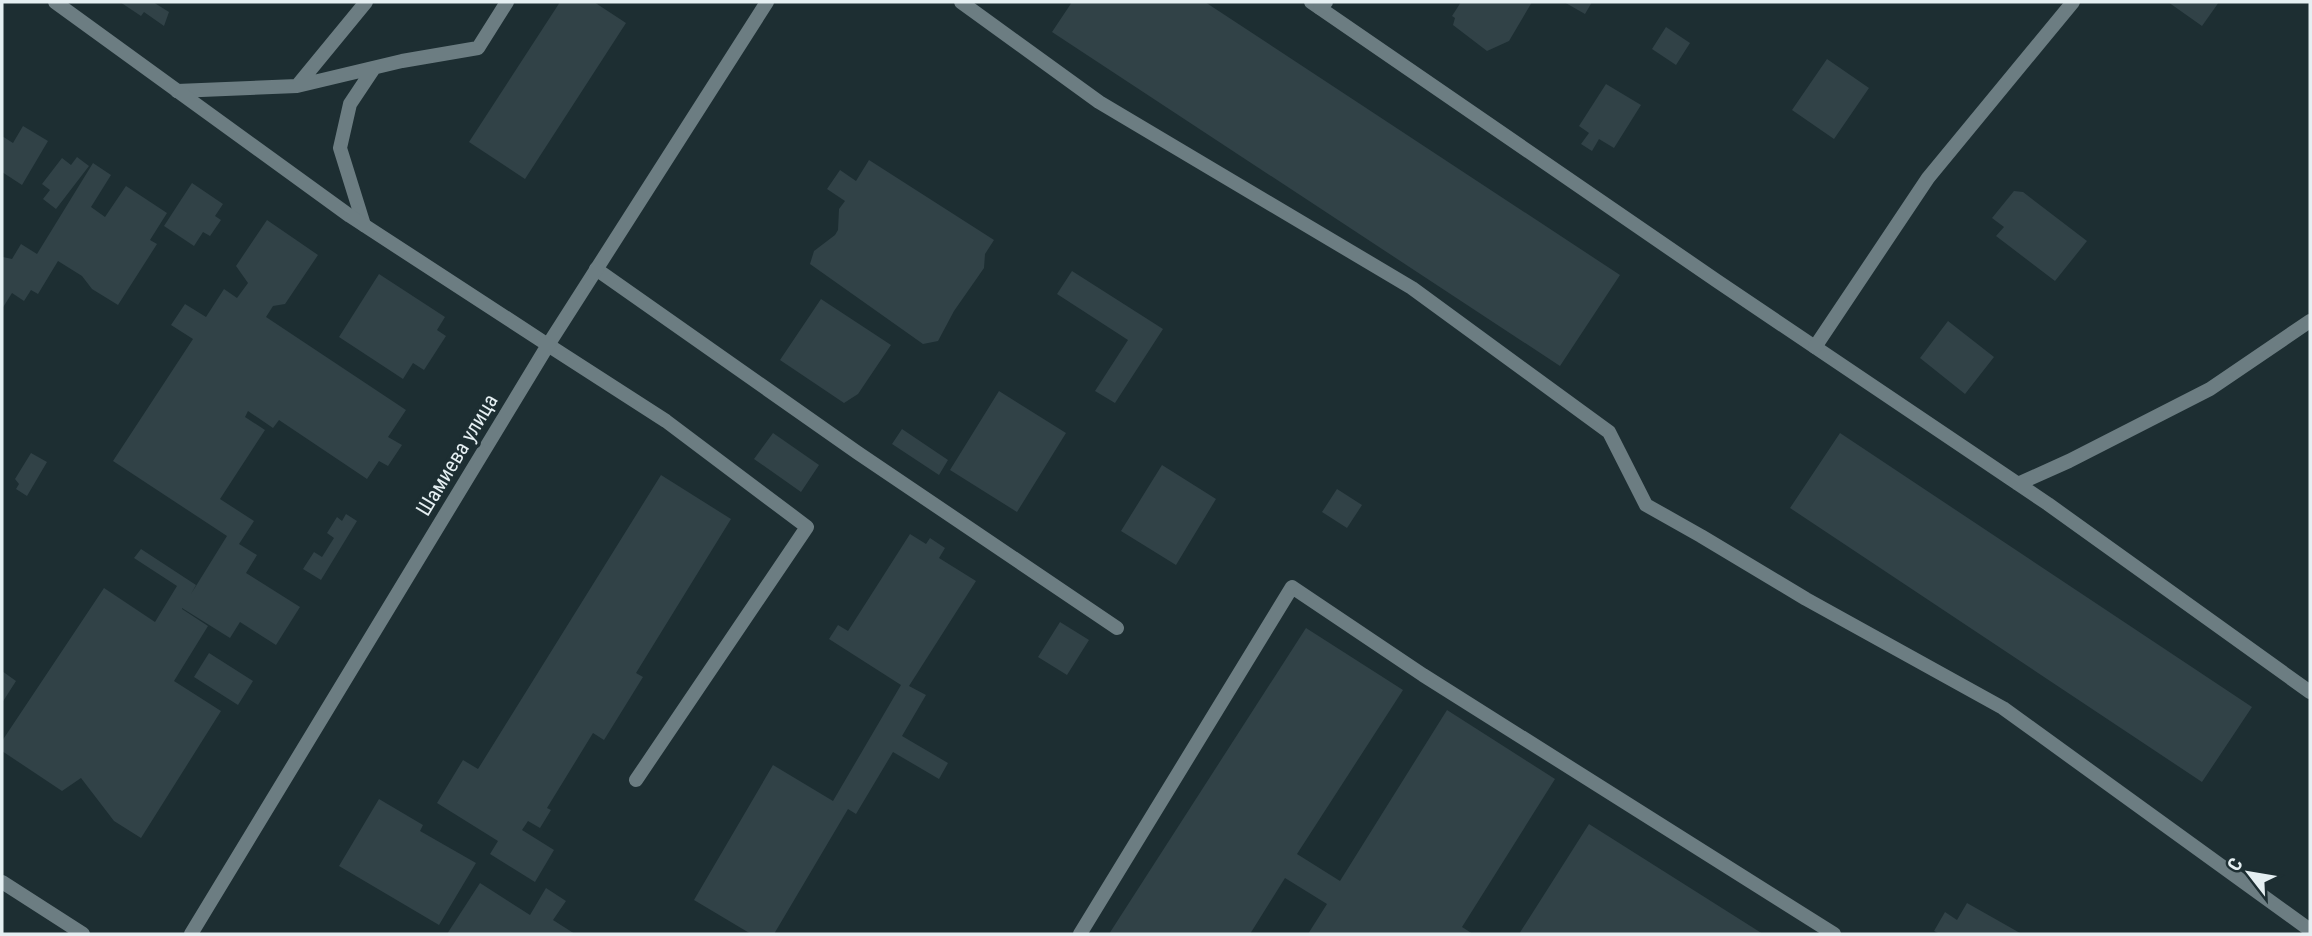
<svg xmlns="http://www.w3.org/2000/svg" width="2312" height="936" font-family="'Roboto Condensed',sans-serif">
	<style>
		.building { fill: #314247 }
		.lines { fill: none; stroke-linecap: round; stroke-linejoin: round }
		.service { stroke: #6c7d82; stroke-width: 14 }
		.minor { stroke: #6c7d82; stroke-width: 14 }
		.labels { text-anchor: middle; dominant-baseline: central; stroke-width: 7; stroke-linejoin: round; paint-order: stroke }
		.street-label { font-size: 21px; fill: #e5eff2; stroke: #1d2e32 }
	</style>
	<rect width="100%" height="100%" fill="#1d2e32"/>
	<path class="building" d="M120 2H153L169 12 164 26 144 12 141 16Z
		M560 2H594L626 23 525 179 469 142Z
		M1072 2H1205L1620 275 1560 366 1052 32Z
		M1461 2H1532L1509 41 1487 51 1453 25 1455 18 1452 16Z
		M1564 2H1592L1585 14Z
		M2168 2H2219L2202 26Z
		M1666 27 1690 43 1676 65 1652 49Z
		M1827 59 1869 88 1834 139 1792 110Z
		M1606 84 1641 105 1614 148 1599 139 1592 151 1581 144 1589 133 1579 126Z
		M23 126 48 141 22 185 2 172V136L13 143Z
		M77 157 89 166 56 209 43 199 50 190 42 184 62 158 71 165Z
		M869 160 994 240 985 254 984 268 954 311 938 341 923 344 810 264 814 251 835 235 838 230 839 209 845 201 827 189 840 170 856 181Z
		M93 163 111 175 91 207 105 217 126 186 167 213 150 240 157 244 118 305 92 289 82 276 58 261 38 294 31 290 24 301 12 293 2 309 3 257 12 259 21 244 37 254Z
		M192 183 223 204 215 216 221 220 210 236 203 232 194 246 164 226Z
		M2014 191 2023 192 2087 241 2055 281 1996 236 2004 227 1992 218Z
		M267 220 318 255 285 304 273 306 266 317 406 410 388 437 402 445 388 466 379 461 367 479 279 420 273 428 248 411 245 417 265 430 220 499 254 521 239 544 257 555 246 573 300 607 276 645 240 622 230 638 182 608V609L208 626 174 681 221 711 141 838 114 821 81 778 62 791 2 751V741L104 588 155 622 177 586 134 558 141 549 196 585 191 594 227 536 113 461 193 339 171 325 185 304 206 317 224 289 237 298 248 283 236 266Z
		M1072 271 1163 329 1115 403 1095 391 1128 340 1057 294Z
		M379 274 445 317 437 330 446 336 424 370 413 363 403 379 339 337Z
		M821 299 891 345 858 394 844 403 780 360Z
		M1948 321 1994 357 1965 394 1920 358Z
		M999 391 1066 433 1017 512 950 470Z
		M902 429 948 460 939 475 892 444Z
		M773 433 819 465 801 492 754 459Z
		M1840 433 2252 707 2202 782 1790 508Z
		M31 453 47 462 27 496 16 489 19 484 15 479Z
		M1162 465 1216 499 1176 565 1121 531Z
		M661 475 731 519 636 673 643 677 604 740 593 733 547 808 551 810 540 828 528 821 522 830 554 850 535 882 490 854 498 841 437 803 463 760 478 769Z
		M1337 489 1362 505 1347 528 1322 512Z
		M346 514 357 521 321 580 303 569 314 552 322 557 334 538 327 533 337 517 342 521Z
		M910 534 926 544 930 538 945 548 939 558 976 581 909 686 926 695 902 736 948 763 939 779 893 752 856 814 848 809 774 934H751L694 900 773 765 833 801 901 685 829 639 838 625 848 631Z
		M1060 622 1089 640 1067 675 1038 657Z
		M1306 628 1403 690 1297 854 1340 881 1447 710 1555 779 1462 927 1473 934H1308L1327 904 1285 878 1250 934H1109Z
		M209 653 253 681 238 705 194 677Z
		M2 671 16 681 2 703Z
		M379 799 423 825 420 831 476 863 439 925 339 866Z
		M1589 824 1763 934H1519Z
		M480 883 530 915 546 888 566 901 553 920 575 934H447Z
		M1967 903 2020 933 2019 934H1940L1934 931 1945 912 1957 920Z"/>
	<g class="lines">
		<path class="service" d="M961 2 1099 102 1412 288 1609 432 1646 505 1701 536 1806 599 2003 708 2310 930
			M1311 2 1717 281 2048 504 2310 692
			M297 86 402 61 478 48 507 2
			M177 91 297 86 366 2
			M364 225 340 148 350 104 374 68
			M596 269 858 453 1117 628
			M548 345 666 421 807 527 636 780
			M2018 484 2069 461 2210 389 2310 321
			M1080 934 1292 587 1423 675 1834 934"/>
		<path class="minor" d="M55 2 350 216 548 345
			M1320 8 1326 2
			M1815 347 1928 178 2073 2
			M2 882 83 934
			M191 934 548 345 767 2"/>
	</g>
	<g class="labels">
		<g class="street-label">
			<text transform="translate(457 455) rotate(-59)">Шамиева улица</text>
		</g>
	</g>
	<rect width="2312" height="936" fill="none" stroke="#e5eff2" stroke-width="7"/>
	<g transform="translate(2249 873) rotate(301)" stroke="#1d2e32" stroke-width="5" paint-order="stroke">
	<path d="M0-5L12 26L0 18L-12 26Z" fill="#e5eff2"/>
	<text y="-10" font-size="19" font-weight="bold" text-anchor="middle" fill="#e5eff2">С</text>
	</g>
</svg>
